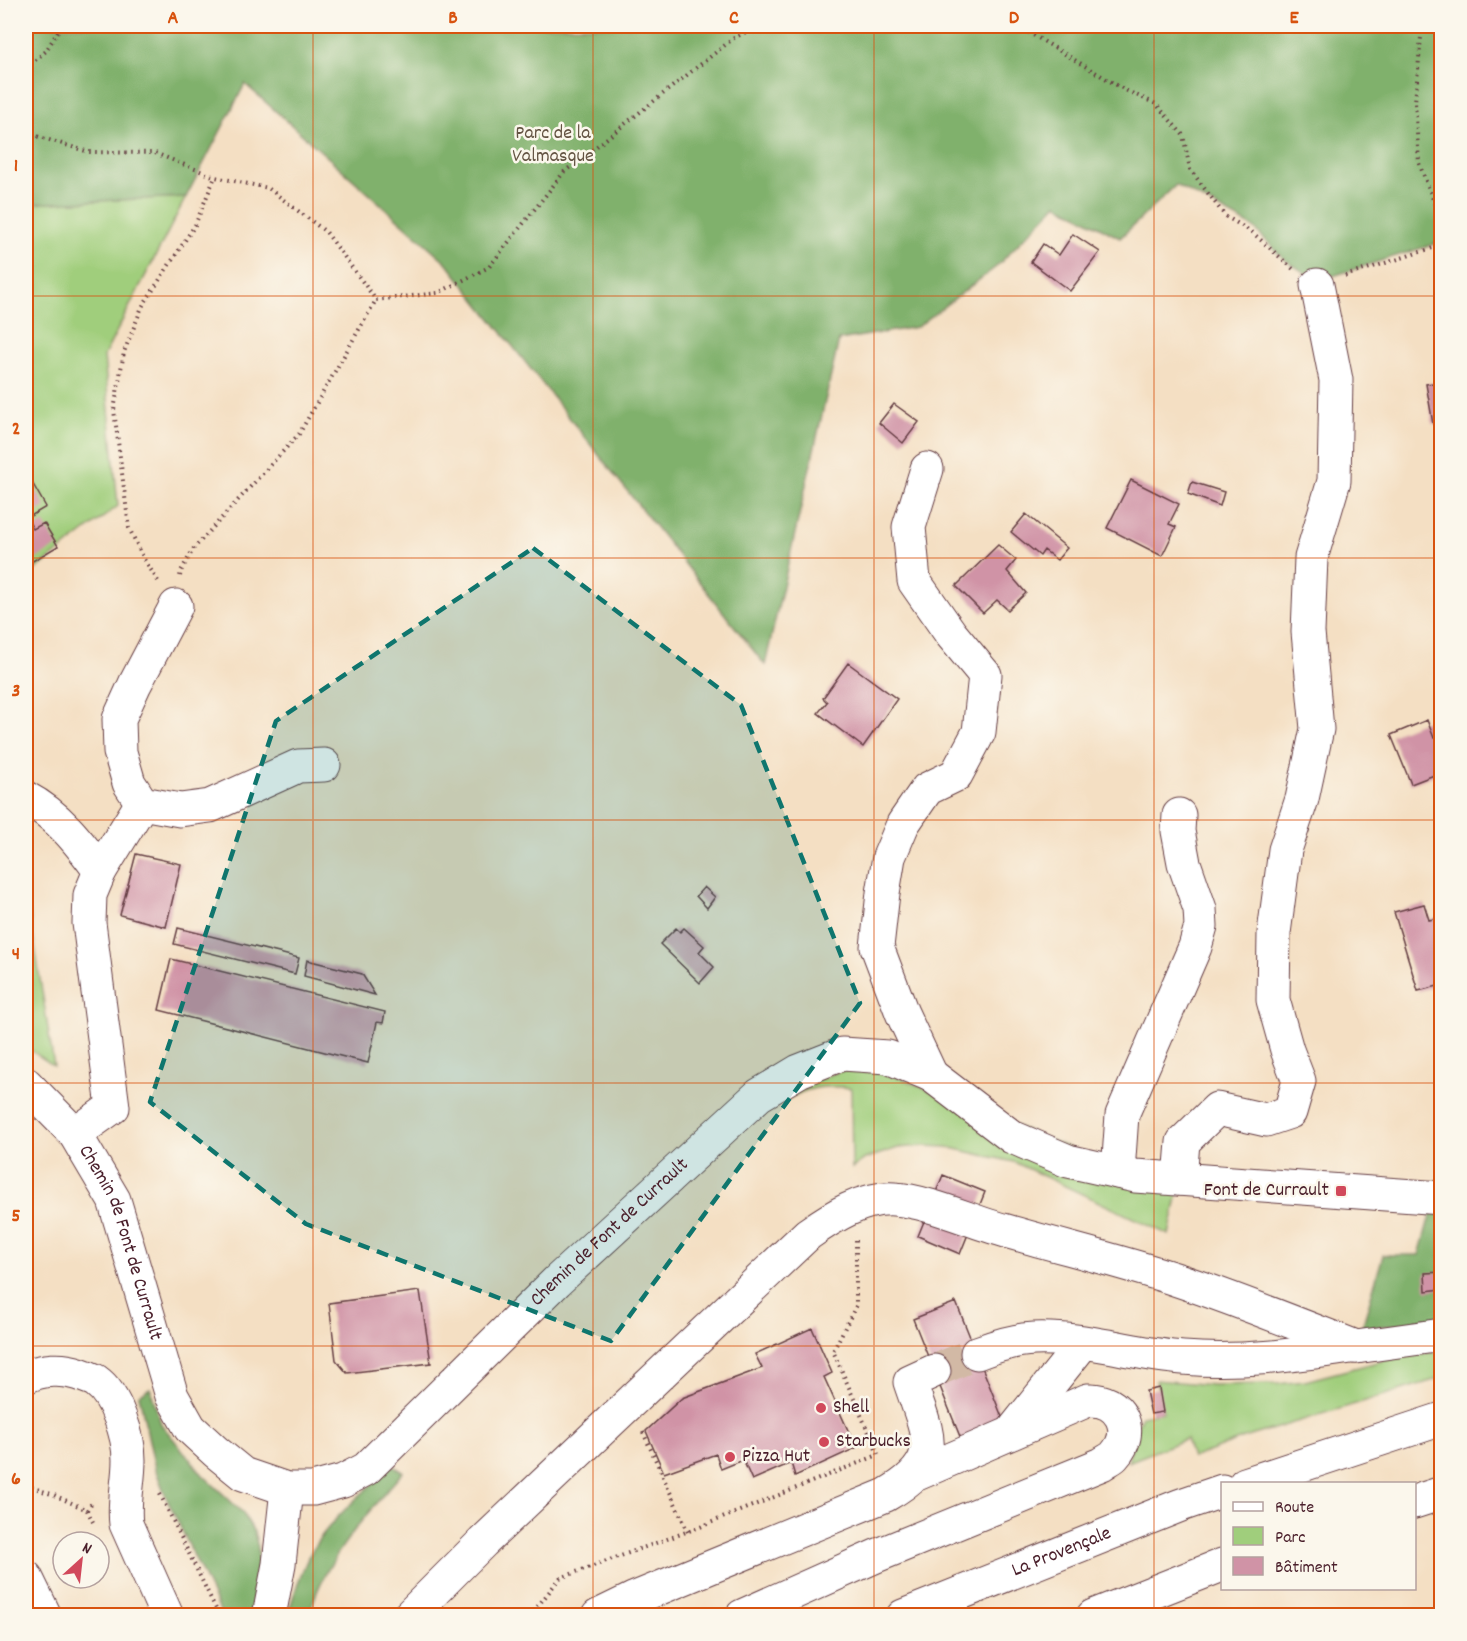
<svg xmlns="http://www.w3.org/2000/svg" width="1467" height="1641" font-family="Dekko,sans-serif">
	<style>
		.green { fill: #a0ce7c; stroke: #757654; stroke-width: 1.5 }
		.forest { fill: #80b16c; stroke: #65684c; stroke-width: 1.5 }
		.building { fill: #d093a6 }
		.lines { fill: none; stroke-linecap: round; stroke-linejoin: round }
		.minor-tunnel { stroke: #d2b9a5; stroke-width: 33; stroke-dasharray: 33 16; stroke-linecap: butt }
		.minor-casing { stroke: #643c42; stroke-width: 35 }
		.highway-casing { stroke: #643c42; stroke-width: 35 }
		.path { stroke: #643c42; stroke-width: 4; stroke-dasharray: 1.5 4.5; stroke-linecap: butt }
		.minor { stroke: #fff; stroke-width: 33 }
		.highway { stroke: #fff; stroke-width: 33 }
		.marked { fill: #0f766e; fill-opacity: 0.2; stroke: #0f766e; stroke-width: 4.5; stroke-dasharray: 12 8; stroke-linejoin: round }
		.grid { fill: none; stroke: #d8530f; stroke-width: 1.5; stroke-opacity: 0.55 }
		.poi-dot { fill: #d1495b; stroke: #fbf7ec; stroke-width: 2 }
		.labels { text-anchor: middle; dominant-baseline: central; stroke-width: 5; stroke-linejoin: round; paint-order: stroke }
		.park-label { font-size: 20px; fill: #645443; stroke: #fbf7ec }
		.poi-label { font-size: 20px; fill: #4a1f2b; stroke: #fbf7ec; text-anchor: start }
		.street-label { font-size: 20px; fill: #4a1f2b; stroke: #fbf7ec }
		.neatline { fill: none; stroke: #d8530f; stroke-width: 2 }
		.grid-label { font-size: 20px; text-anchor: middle; font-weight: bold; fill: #d8530f }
	</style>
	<rect width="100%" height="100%" fill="#fbf7ec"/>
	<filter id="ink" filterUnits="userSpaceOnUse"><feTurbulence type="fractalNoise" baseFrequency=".0167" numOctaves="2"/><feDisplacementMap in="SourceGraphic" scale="12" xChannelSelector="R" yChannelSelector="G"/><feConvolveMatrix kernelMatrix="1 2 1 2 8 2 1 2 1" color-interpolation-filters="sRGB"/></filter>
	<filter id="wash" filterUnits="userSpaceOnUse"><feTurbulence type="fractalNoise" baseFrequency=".008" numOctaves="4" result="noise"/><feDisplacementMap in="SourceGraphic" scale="24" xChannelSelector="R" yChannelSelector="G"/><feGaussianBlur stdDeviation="1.35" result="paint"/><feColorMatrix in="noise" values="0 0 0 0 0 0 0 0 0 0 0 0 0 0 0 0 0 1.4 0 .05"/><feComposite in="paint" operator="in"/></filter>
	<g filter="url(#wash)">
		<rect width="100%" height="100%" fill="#f4dfc3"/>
		<path class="green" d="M186 197 104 356 118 506 26 577V204Z
			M26 891 54 1066 26 1047Z
			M864 1063 1178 1193 1169 1235 1014 1162 973 1153 947 1147 922 1146 898 1148 865 1159 852 1168 851 1088C813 1083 799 1092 767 1110L789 1089Z
			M1441 1351V1378L1244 1438 1192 1458 1186 1439 1128 1462 1138 1424 1142 1416 1163 1412 1156 1380 1213 1385 1277 1384 1305 1381 1393 1358Z"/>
		<path class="forest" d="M26 26H1441V242L1317 281 1284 259 1253 227 1176 185 1120 238 1057 204 996 267 917 327 839 340 765 665 446 262 245 84 186 197 26 204Z
			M1431 1212H1441V1321L1362 1328 1383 1255H1419Z
			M150 1388 161 1424 203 1475 243 1513 254 1532 258 1547V1570L251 1615H222L166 1497 155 1468 139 1395Z
			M392 1465 403 1472C366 1515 324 1560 309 1615L287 1616C296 1590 303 1561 320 1538 340 1511 368 1489 392 1465Z"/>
		<g id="blocks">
			<path class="building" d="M1073 234 1100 252 1070 291 1031 262 1043 244 1059 255Z
				M1442 382V422L1433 424 1426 384Z
				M894 404 919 422 903 443 879 423Z
				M26 472 46 507 27 518 33 529 44 523 58 546 26 565Z
				M1131 480 1179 504 1169 524 1176 527 1162 556 1107 528Z
				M1192 482 1224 492 1220 506 1188 494Z
				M1026 514 1067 548 1057 560 1044 550 1040 556 1011 532Z
				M998 545 1016 560 1007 571 1026 593 1008 610 997 600 983 613 956 586Z
				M848 663 897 699 863 747 818 713 827 702 823 698Z
				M1427 720 1434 738 1442 735V772L1411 784 1391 735Z
				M136 854 181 864 166 927 120 915Z
				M704 887 715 897 707 908 696 896Z
				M1424 904 1429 920 1442 917V985L1418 991 1394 912Z
				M178 928 299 958 295 974 174 944Z
				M676 928 680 932 684 928 704 946 699 952 714 967 700 983 660 944Z
				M171 959 385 1012 383 1023 377 1022 368 1063 159 1010Z
				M307 960 362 974 375 995 304 976Z
				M943 1175 985 1192 960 1254 918 1236Z
				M1442 1272V1289L1426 1291 1425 1273Z
				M420 1291 431 1363 347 1373 336 1360 329 1303Z
				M956 1302 1006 1427 963 1444 913 1319Z
				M812 1328 832 1373 824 1377 856 1448 795 1476 791 1463 752 1480 743 1460 721 1469 716 1454 664 1473 646 1431 682 1398 762 1368 755 1354Z
				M1159 1388 1163 1412 1151 1414 1146 1391Z"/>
		</g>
	</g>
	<g filter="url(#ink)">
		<use href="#blocks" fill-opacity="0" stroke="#643c42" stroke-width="1.5"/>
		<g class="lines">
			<path class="minor-tunnel" d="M934 1371 977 1353"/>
			<g class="minor-casing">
				<g id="minor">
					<path d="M927 469 909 527 914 581 951 634 985 675 979 732 956 775 927 789 903 824 889 857 883 893 877 947 902 1013 931 1075"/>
					<path d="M176 606 135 684 119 719 120 752 129 783 142 803 180 810 210 806 298 766 324 765"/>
					<path d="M26 798C58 815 79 842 100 871"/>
					<path id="s1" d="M26 1084 75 1134 114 1200 172 1396 190 1428 216 1452 243 1474 287 1489H313L343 1481 366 1469 557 1281 759 1095 799 1071 842 1054 888 1057 931 1075 1012 1137 1068 1161 1135 1176 1442 1198"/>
					<path d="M75 1134 113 1107 89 923 90 895 100 871 142 803"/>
					<path d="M1118 1172 1122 1115 1195 947 1201 926 1200 909 1184 863 1178 831 1179 815"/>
					<path d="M1180 1179 1183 1142 1217 1109 1266 1120 1290 1112 1299 1081 1287 1050 1273 1000 1274 933 1285 850 1302 799 1317 729 1308 632 1311 558 1334 481 1336 380 1317 285"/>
					<path d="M977 1353C995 1346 1013 1340 1034 1339 1084 1337 1134 1354 1183 1358 1240 1363 1295 1355 1351 1347"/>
					<path d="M26 1377C41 1369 63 1368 79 1374 84 1376 91 1378 96 1381 116 1395 129 1437 129 1460 129 1482 123 1502 126 1524L167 1616"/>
					<path d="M1015 1428 1083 1343"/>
					<path d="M26 1577 45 1616"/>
					<path d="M269 1616 279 1564 287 1489"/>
					<path d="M409 1616 483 1542 808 1234C832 1217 863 1197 894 1199 928 1201 970 1221 1003 1230 1061 1247 1120 1261 1178 1280 1238 1300 1297 1324 1356 1347"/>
					<path d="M598 1616 633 1599 886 1495C946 1461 928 1436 910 1382L934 1371"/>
					<path d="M742 1616 876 1556 1102 1464C1106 1461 1111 1459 1114 1456 1137 1431 1120 1398 1088 1400L917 1474"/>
				</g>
			</g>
			<g class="highway-casing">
				<g id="highway">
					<path d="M1356 1347 1442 1335"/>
					<path d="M1245 1484 1442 1419"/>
					<path d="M1414 1502 1442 1493"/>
					<path id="s2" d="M903 1616 1181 1505 1222 1491"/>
					<path d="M1093 1616 1222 1565"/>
				</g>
			</g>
			<path class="path" d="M1018 26 1125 90 1156 104 1183 135 1190 169 1225 216 1252 232 1293 269
				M1422 26 1415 102 1419 163 1442 223
				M26 68 46 51 61 26
				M26 133 89 152 155 153 215 177 268 188 326 232 376 300 438 293 489 267 564 172 734 38 758 26
				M1345 276 1442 245
				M180 576 181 571 194 548 299 434 376 300
				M158 581 144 559 129 528 114 410 124 352 142 307 195 225 215 177
				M856 1240V1306L833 1351 878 1454
				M643 1432 688 1532
				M26 1485 54 1495 87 1510 93 1501
				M160 1494 216 1609V1616
				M87 1510 93 1522
				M530 1616 560 1578 700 1527 878 1455"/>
			<use href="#minor" class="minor"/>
			<use href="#highway" class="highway"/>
		</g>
	</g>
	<path class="marked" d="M533 548 741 705 860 1003 611 1341 306 1224 150 1102 276 721Z"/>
	<path class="grid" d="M313 26V1616M593 26V1616M874 26V1616M1154 26V1616M26 296H1442M26 558H1442M26 820H1442M26 1083H1442M26 1346H1442"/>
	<g class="poi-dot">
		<rect x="1335" y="1185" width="12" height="12" rx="3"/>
		<circle cx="821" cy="1408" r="6"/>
		<circle cx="824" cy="1442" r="6"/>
		<circle cx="730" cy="1457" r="6"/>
	</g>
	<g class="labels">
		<g class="park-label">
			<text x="553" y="134">Parc de la<tspan x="553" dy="23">Valmasque</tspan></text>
		</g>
		<g class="poi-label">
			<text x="1329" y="1191" text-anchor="end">Font de Currault</text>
			<text x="833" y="1408">Shell</text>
			<text x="836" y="1442">Starbucks</text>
			<text x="742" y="1457">Pizza Hut</text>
		</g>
		<g class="street-label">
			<text stroke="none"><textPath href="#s1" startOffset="927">Chemin de Font de Currault</textPath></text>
			<text stroke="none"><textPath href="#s1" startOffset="189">Chemin de Font de Currault</textPath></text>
			<text stroke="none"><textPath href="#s2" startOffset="171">La Provençale</textPath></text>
		</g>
	</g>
	<rect width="1467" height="1641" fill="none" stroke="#fbf7ec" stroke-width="66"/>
	<rect x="1221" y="1482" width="195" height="108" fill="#fbf7ec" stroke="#b4a19f" stroke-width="1.5"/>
	<rect x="1233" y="1502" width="30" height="9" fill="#ffffff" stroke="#b4a19f" stroke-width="1.5"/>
	<text x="1275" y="1512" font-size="18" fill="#4a1f2b">Route</text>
	<rect x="1233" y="1527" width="30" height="18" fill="#a0ce7c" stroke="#b4a19f" stroke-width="1.5"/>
	<text x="1275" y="1542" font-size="18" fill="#4a1f2b">Parc</text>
	<rect x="1233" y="1557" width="30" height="18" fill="#d093a6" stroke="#b4a19f" stroke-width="1.5"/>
	<text x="1275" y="1572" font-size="18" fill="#4a1f2b">Bâtiment</text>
	<g transform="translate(81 1560) rotate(27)"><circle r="28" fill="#fbf7ec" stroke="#b4a19f" stroke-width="1.5"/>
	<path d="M0-4.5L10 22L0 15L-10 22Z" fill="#d1495b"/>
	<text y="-9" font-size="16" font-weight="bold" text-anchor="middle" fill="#4a1f2b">N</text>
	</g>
	<rect x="33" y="33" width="1401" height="1575" class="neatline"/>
	<g class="grid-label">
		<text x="173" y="23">A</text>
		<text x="453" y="23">B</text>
		<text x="734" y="23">C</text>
		<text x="1014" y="23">D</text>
		<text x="1294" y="23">E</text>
		<text x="16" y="171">1</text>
		<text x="16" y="434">2</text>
		<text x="16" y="696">3</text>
		<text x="16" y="959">4</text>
		<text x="16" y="1221">5</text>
		<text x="16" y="1484">6</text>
	</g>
</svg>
